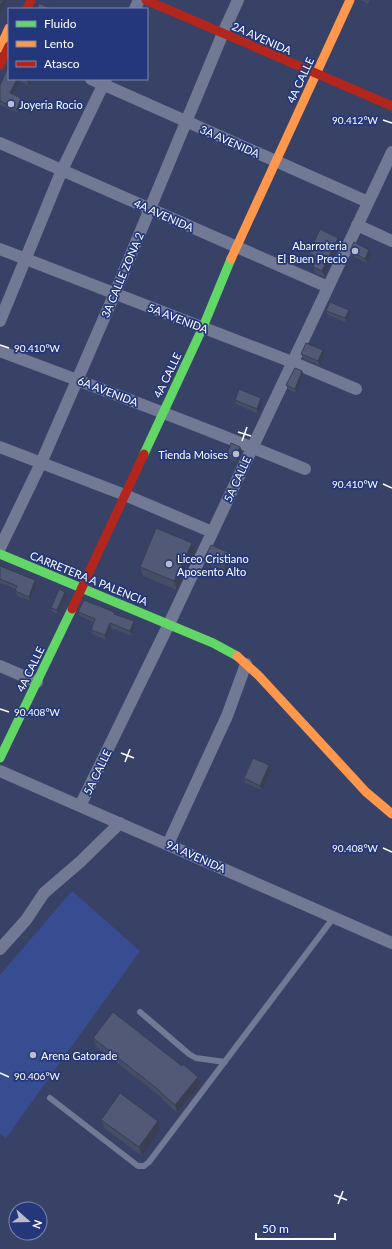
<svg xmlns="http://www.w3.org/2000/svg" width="392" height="1249" font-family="Lato,sans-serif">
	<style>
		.grass { fill: #384c91 }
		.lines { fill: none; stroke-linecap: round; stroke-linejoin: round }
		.lane { stroke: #727995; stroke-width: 6 }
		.street { stroke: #727995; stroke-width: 12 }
		.fast { stroke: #63d668; stroke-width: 9 }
		.slow { stroke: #ff974d; stroke-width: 9 }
		.jam { stroke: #b3261e; stroke-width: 9 }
		.wall { fill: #464d65 }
		.shaded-wall { fill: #393e53 }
		.building { fill: #515976; stroke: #393e53 }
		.ticks { fill: none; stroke: #fff; stroke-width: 1.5 }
		.poi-dot { fill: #b9bdc9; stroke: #24377a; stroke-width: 1.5 }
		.labels { text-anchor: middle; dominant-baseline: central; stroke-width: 3.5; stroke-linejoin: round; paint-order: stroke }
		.street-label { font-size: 11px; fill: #fff; stroke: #24377a }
		.poi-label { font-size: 11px; fill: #fff; stroke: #24377a; text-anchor: start }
		.ticks-label { font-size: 10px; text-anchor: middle; fill: #fff; stroke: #24377a; stroke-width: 3.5; stroke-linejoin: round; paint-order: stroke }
	</style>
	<rect width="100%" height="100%" fill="#384266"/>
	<path class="grass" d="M72 891 140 951 6 1138 0 1134V975Z"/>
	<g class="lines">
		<path class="lane" d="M140 1012 189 1054 196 1058 225 1062
			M50 1098 138 1166H144L149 1162 334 917"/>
		<path class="street" d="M135 9 139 0
			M91 79 368 202
			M0 143 328 287
			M357 225 392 241
			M0 249 292 362 356 389
			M0 321 62 170 106 79
			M0 351C102 389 204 427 305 469
			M0 447 125 495 212 532
			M0 548 41 463 115 293 223 33 238 0
			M0 666 37 682
			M0 771 392 943
			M80 806 169 624 392 152
			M168 844 227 716 246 664
			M0 949 26 920 44 893 80 862 120 823"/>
		<path class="fast" d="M144 454 203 327 231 259
			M0 554 213 643 237 656
			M0 758 72 609"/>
		<path class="slow" d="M0 48 9 28
			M231 259 350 0
			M237 656 259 676 366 792 392 814"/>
		<path class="jam" d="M146 0 392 106
			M27 9 31 0
			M0 65 9 46
			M72 609 144 454"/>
	</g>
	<path class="wall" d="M360 0H370L368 4Z
		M9 79H32L29 86 20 81 14 95 21 98 23 103 18 113 0 105V85Z
		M340 244 325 277 315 273 313 267 315 261 311 259 309 253Z
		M350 251 371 255 367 263 351 255Z
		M326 311 350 315 347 323 328 315Z
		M301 354 325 355 320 366 303 358Z
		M302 371 304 375 296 393 288 389 286 385Z
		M235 400 263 403 258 414 236 404Z
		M240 447 242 451 237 462 229 458 227 454Z
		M195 552 177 590 143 576 140 567Z
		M231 557 226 571 206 563 204 559Z
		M0 566 35 580 37 584 30 601 17 596 15 591 16 589 0 583Z
		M67 596 58 614 53 612 51 608Z
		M78 612H114L115 614 135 625 132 636 111 628 106 640 92 634 91 630 94 622 80 616Z
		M269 765 271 770 262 790 245 783 244 778Z
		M93 1038 182 1066 198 1077 201 1084 177 1113 163 1100 162 1098 96 1046Z
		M101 1120 158 1121 161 1129 142 1156 104 1128Z"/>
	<path class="shaded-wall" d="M3 0H7L0 15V6Z
		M17 79H19L20 81 12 98 10 93Z
		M28 79H32L29 86 27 81Z
		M21 98 23 103 18 113 17 109Z
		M338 238 340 244 325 277 322 271Z
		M369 250 371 255 367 263 365 259Z
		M349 310 350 315 347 323 345 318Z
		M323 350 325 355 320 366 318 361Z
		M302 371 304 375 296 393 295 389Z
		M261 398 263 403 258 414 257 409Z
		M240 447 242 451 237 462 236 458Z
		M192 543 195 552 177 590 174 581Z
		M230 553 231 557 226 571 224 567Z
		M35 580 37 584 30 601 29 597Z
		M65 592 67 596 58 614 57 610Z
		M134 621 135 625 132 636 130 631Z
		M110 623 111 628 106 640 105 635Z
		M269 765 271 770 262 790 260 786Z
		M198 1077 201 1084 177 1113 175 1105Z
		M158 1121 161 1129 142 1156 139 1147Z"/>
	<path class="building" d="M0 0H3L0 6Z
		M39 3 52 9H37Z
		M9 65V79H17L10 93 21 98 17 109 0 101V85Z
		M320 229 338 238 322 271 313 267 317 257 309 253Z
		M354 242 369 250 365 259 350 251Z
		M330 302 349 310 345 318 326 311Z
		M306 343 323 350 318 361 301 354Z
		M295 368 302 371 295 389 286 385Z
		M239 389 261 398 257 409 235 400Z
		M231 443 240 447 236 458 227 454Z
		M156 528 192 543 174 581 140 567Z
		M211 545 230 553 224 567 204 559Z
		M0 566 35 580 29 597 15 591 17 586 0 579Z
		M59 589 65 592 57 610 51 608Z
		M84 600 114 612V614L134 621 130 631 110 623 105 635 91 630 95 619 78 612Z
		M253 758 269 765 260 786 244 778Z
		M113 1012 182 1066 183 1064 198 1077 175 1105 160 1092V1091L93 1038Z
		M120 1093 158 1121 139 1147 101 1120Z"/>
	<path class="ticks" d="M383 120 392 123M0 345 9 348M238 432 251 436M242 441 247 427M383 484 392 488M0 709 9 712M121 753 134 758M125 762 130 749M383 848 392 852M0 1073 9 1077M334 1195 347 1200M338 1204 343 1191"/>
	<g class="poi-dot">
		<circle cx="11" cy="104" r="4"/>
		<circle cx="355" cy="251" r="4"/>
		<circle cx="236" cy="454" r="4"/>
		<circle cx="169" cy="564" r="4"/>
		<circle cx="33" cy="1055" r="4"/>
	</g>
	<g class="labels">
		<g class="street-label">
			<text transform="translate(262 38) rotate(24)">2A AVENIDA</text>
			<text transform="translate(300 80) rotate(-65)">4A CALLE</text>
			<text transform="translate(230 141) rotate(24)">3A AVENIDA</text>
			<text transform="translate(164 215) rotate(24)">4A AVENIDA</text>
			<text transform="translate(122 275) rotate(-67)">3A CALLE ZONA 2</text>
			<text transform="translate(178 318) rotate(21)">5A AVENIDA</text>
			<text transform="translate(167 375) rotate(-64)">4A CALLE</text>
			<text transform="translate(108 391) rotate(21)">6A AVENIDA</text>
			<text transform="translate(237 479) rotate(-65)">5A CALLE</text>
			<text transform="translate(89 578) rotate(22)">CARRETERA A PALENCIA</text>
			<text transform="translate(30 669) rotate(-64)">4A CALLE</text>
			<text transform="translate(97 772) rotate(-64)">5A CALLE</text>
			<text transform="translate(196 856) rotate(24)">9A AVENIDA</text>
		</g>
		<g class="poi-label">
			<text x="19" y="104">Joyeria Rocio</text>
			<text x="347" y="245" text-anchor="end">Abarroteria<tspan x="347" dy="13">El Buen Precio</tspan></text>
			<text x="228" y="454" text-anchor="end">Tienda Moises</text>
			<text x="177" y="558">Liceo Cristiano<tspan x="177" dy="13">Aposento Alto</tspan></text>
			<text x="41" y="1055">Arena Gatorade</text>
		</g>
	</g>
	<g class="ticks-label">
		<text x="355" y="124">90.412°W</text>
		<text x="37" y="352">90.410°W</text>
		<text x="355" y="488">90.410°W</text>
		<text x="37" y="716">90.408°W</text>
		<text x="355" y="852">90.408°W</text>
		<text x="37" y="1080">90.406°W</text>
	</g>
	<rect x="8" y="8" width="140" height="72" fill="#24377a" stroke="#7c87af"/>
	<rect x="16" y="21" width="20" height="6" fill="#63d668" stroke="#7c87af"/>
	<text x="44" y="28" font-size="12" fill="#ffffff">Fluido</text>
	<rect x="16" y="41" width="20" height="6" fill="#ff974d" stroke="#7c87af"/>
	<text x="44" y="48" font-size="12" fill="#ffffff">Lento</text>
	<rect x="16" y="61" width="20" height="6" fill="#b3261e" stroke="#7c87af"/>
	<text x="44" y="68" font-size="12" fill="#ffffff">Atasco</text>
	<g transform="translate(28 1221) rotate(110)"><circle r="19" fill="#24377a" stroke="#7c87af"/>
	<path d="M0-3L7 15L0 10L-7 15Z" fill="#b9bdc9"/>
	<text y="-6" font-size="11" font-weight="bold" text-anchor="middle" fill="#ffffff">N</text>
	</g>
	<path d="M256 1233v6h79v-6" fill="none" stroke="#ffffff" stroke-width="2"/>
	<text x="262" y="1233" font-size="12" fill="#ffffff" stroke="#24377a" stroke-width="3" paint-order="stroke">50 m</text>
</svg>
